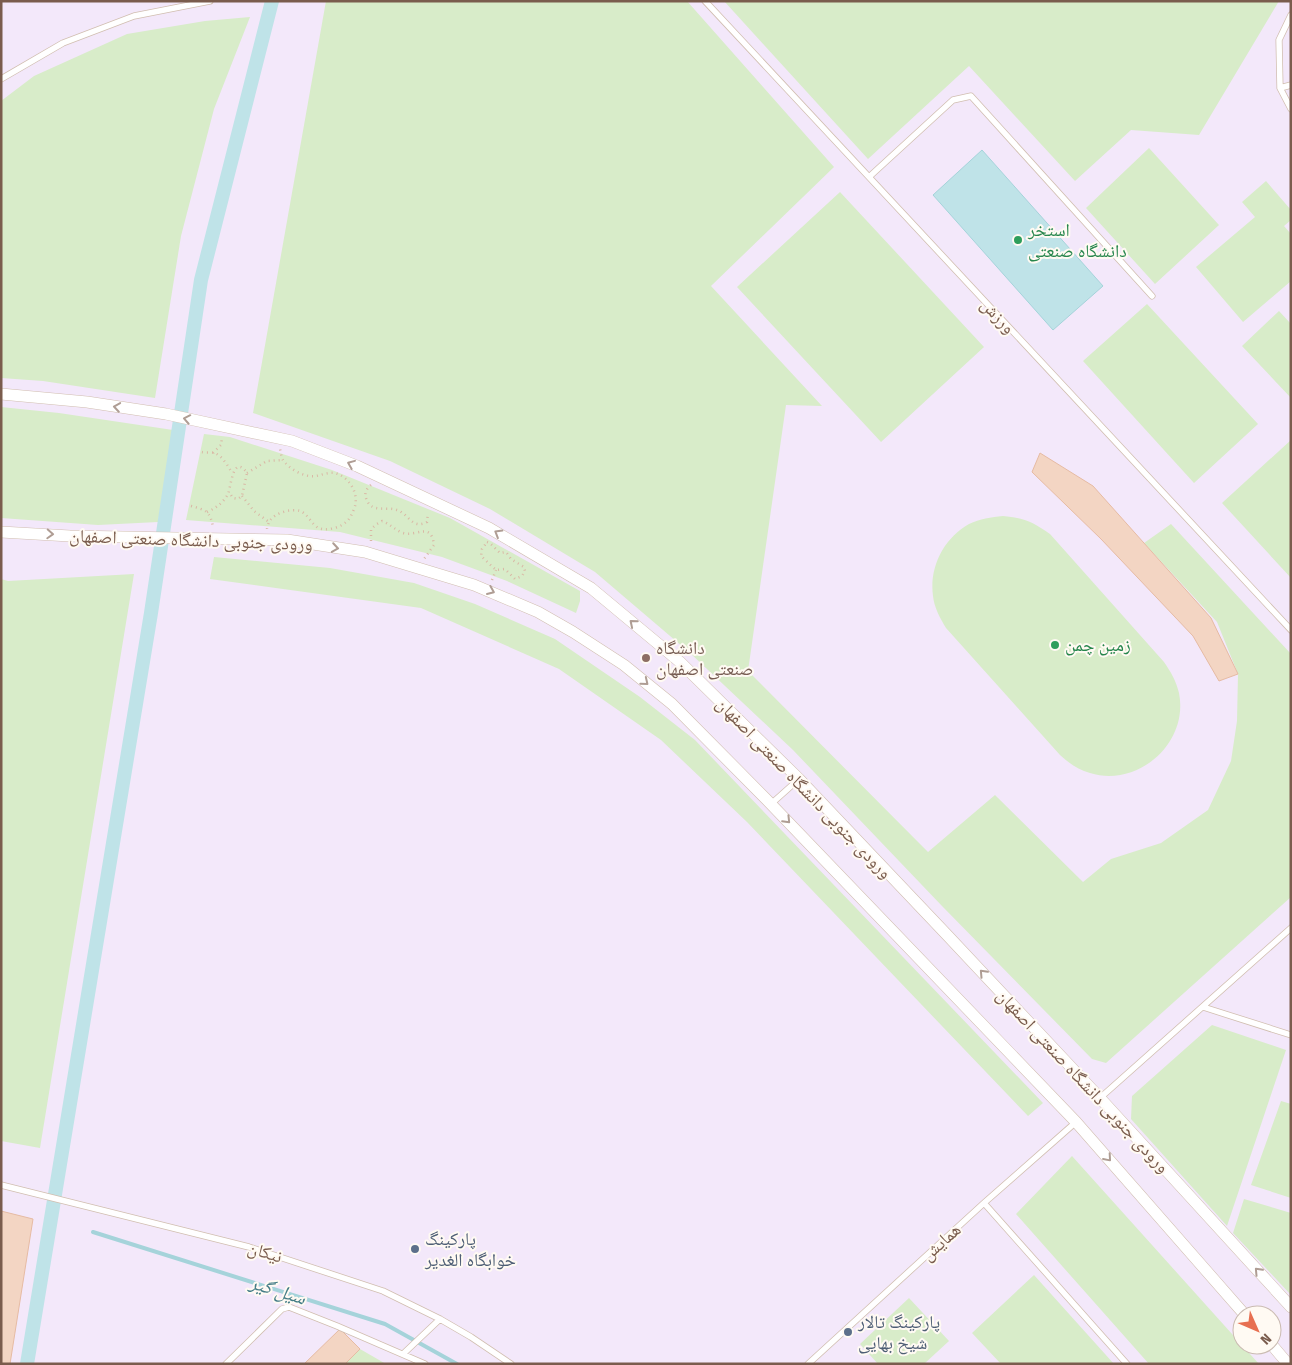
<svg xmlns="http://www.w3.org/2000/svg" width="1292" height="1365" font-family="'Fira Sans Condensed','Noto Naskh Arabic',sans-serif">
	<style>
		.education { fill: #f3e8fa; fill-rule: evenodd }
		.green { fill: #d8ecc9 }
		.water { fill: #bfe3e8; stroke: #a5d3da }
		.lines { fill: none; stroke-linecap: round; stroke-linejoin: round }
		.stream { stroke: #a5d3da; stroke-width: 4 }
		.canal { stroke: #bfe3e8; stroke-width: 14 }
		.building { fill: #f3d5c3; stroke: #e6bba3 }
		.lane-casing { stroke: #d1beb0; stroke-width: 7 }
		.street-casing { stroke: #d1beb0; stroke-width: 12 }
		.path { stroke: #d9b8a5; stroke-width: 2.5; stroke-dasharray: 1 4; stroke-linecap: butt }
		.lane { stroke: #fff; stroke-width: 5.5 }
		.street { stroke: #fff; stroke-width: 11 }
		.oneway { stroke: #af9d94 }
		.leisure-dot { fill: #2e9e5b; stroke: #fffaf3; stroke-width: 2 }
		.education-dot { fill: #8d6e63; stroke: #fffaf3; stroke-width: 2 }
		.service-dot { fill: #5c6f8a; stroke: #fffaf3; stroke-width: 2 }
		.labels { text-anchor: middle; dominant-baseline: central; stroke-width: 4; stroke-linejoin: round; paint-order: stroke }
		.leisure-label { font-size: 18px; fill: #27864d; stroke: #fffaf3; text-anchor: start }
		.street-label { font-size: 18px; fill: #7a5c4d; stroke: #fffaf3 }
		.education-label { font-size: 18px; fill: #785e54; stroke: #fffaf3; text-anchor: start }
		.service-label { font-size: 18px; fill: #4e5e75; stroke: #fffaf3; text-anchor: start }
		.water-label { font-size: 19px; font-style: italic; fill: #437c86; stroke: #fffaf3 }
	</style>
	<rect width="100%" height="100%" fill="#fdf6ec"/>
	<path class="education" d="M1 1H1291V1364H1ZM1242 1315H1272V1345H1242Z"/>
	<path class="green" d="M326 1H687L834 167 711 286 822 406 786 405 748 671 928 852 995 795 1083 882 1111 859 1161 843 1208 810 1231 761 1237 721 1238 674 1217 622 1144 543 1171 524 1291 654V897L1106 1063 1092 1059 942 906 793 750 690 653 595 572 490 509 390 461 253 413Z
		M724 1H1279L1199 135 1131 130 1075 181 969 66 868 159Z
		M250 17 214 109 181 236 155 398 43 381 1 378V101L34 76 127 34 205 21Z
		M1149 148 1219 225 1155 284 1086 208Z
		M1266 181 1291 210V220L1284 226 1291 234V281L1243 322 1196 267 1255 217 1242 202Z
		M840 192 984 347 881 442 737 287Z
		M1147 304 1258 424 1194 483 1083 361Z
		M1279 311 1291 324V398L1242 346Z
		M1 407 59 413 173 430 158 522 98 525 1 518Z
		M204 434 230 437 332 470 450 518 580 591V601L576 613 507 581 442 557 340 532 186 520Z
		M1291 440V578L1222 503Z
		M1003 516C1024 518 1033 522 1050 534L1164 662C1171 672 1176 681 1179 693 1189 743 1138 788 1090 773 1078 770 1069 763 1060 755L946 628C940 618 934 607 933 596 929 567 944 538 969 524 980 519 991 517 1003 516Z
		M214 557 330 568 414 583 475 604 555 639 640 697 695 740 1043 1103 1028 1116 747 822 661 740 559 669 421 608 210 579Z
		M134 574 40 1148 1 1141V579L8 581Z
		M1212 1025 1286 1050 1227 1226 1131 1119 1132 1096Z
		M1281 1101 1291 1104V1198L1251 1185Z
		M1072 1156 1259 1364H1149L1016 1214Z
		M1244 1199 1291 1213V1295L1233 1233Z
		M1034 1275 1114 1364H1001L972 1333Z
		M909 1298 949 1341 924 1364H878L860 1344Z
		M360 1349 386 1364H339Z"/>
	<path class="water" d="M982 150 1103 286 1053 330 933 195Z"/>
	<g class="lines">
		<path class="stream" d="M93 1232 385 1324 457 1364"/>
		<path class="canal" d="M27 1364 151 613 201 280 272 1"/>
	</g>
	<path class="building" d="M1040 453 1093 486 1211 618 1238 674 1219 681 1193 636 1101 539 1032 472Z
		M1 1211 33 1219 10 1364H1Z
		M340 1329 360 1349 345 1364H304Z"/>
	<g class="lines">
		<g class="lane-casing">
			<path id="lane" d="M705 1 1291 630
				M1291 15 1279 40 1280 88 1291 109
				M1 79 63 43 134 16 210 1
				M1280 88 1291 85
				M869 177 953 100 971 96 1152 296
				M771 804 799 779
				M1203 1007 1291 1035
				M1100 1098 1291 928
				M1 1185 249 1247 383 1291 440 1319 471 1337 511 1364
				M984 1203 1127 1364
				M403 1354 440 1319
				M226 1364 282 1309 289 1307 337 1326 425 1364
				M808 1364 984 1203 1076 1122"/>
		</g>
		<g class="street-casing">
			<path id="street" d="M1 394 87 402 166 414 292 441 357 466 489 528 591 588 680 662 799 779 948 936 1100 1098 1291 1307
				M1 532 70 536 287 540 365 552 474 585 538 612 573 632 624 665 672 704 766 799 1076 1122 1245 1315
				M1272 1345 1288 1364"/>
		</g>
		<path class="path" d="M202 452C206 453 212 452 215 453 223 457 228 466 232 473
			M213 453 221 445 222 438
			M247 473 267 461 283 460
			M371 485C367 488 364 493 366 498 371 514 386 506 397 510 409 514 412 530 427 522L428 513
			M242 496 254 511 269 522
			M191 506C206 510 210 511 213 527
			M207 512C216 508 223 503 228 494 231 487 233 453 247 473L242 496 238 499 233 498 229 492
			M267 529C267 528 269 522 269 522 274 513 291 508 300 511 308 514 310 522 317 527 324 532 340 528 346 522 350 519 352 514 354 509 360 495 350 477 335 473 328 472 322 475 316 476 305 478 289 469 283 460 281 457 281 452 280 449
			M371 541V529L377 524 382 521C390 524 395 530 403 533 417 537 431 521 434 545L424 559
			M487 542 490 543 500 553 506 552 511 559 524 567 525 571 522 576 515 579 505 569 496 570 481 556 482 549Z
			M492 580 496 570"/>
		<use href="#lane" class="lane"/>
		<use href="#street" class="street"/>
	</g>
	<defs><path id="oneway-chevron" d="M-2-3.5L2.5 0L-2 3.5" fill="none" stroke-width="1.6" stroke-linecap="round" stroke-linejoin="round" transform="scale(1.25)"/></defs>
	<g class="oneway">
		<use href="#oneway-chevron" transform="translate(117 407) rotate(-171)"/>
		<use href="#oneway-chevron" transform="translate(187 419) rotate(-169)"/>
		<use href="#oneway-chevron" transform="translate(351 464) rotate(-158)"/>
		<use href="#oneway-chevron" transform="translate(498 533) rotate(-149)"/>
		<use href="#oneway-chevron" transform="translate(50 534) rotate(3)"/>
		<use href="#oneway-chevron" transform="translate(335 548) rotate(9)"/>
		<use href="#oneway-chevron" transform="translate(491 591) rotate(23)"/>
		<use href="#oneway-chevron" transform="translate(633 623) rotate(-140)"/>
		<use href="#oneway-chevron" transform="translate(645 682) rotate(39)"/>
		<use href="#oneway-chevron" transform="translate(787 820) rotate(46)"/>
		<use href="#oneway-chevron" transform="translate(983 973) rotate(-133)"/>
		<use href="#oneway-chevron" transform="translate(1108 1158) rotate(49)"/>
		<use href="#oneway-chevron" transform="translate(1258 1271) rotate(-133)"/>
	</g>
	<g class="leisure-dot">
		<circle cx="1018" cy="240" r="5"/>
		<circle cx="1055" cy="645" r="5"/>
	</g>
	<circle class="education-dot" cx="646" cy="658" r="5"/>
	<g class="service-dot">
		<circle cx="415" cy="1249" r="5"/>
		<circle cx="848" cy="1332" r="5"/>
	</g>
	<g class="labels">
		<g class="leisure-label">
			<text x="1028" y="230">استخر<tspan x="1028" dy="21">دانشگاه صنعتی</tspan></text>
			<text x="1065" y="645">زمین چمن</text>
		</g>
		<g class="street-label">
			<text transform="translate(998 316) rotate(47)">ورزش</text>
			<text transform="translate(191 540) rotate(2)">ورودی جنوبی دانشگاه صنعتی اصفهان</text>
			<text transform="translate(804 788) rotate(46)">ورودی جنوبی دانشگاه صنعتی اصفهان</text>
			<text transform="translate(1083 1081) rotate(47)">ورودی جنوبی دانشگاه صنعتی اصفهان</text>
			<text transform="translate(941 1242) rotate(-42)">همایش</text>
			<text transform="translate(265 1252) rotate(17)">نیکان</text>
		</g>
		<g class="education-label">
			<text x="656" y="648">دانشگاه<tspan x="656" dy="21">صنعتی اصفهان</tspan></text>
		</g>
		<g class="service-label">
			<text x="425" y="1239">پارکینگ<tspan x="425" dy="21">خوابگاه الغدیر</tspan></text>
			<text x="858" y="1322">پارکینگ تالار<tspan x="858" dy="21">شیخ بهایی</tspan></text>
		</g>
		<g class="water-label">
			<text transform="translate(278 1290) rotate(17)">سیل گیر</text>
		</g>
	</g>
	<rect width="1292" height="1365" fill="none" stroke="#7a5c4d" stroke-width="5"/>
	<g transform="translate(1257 1330) rotate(135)"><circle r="24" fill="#fffaf3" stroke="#cabbb1"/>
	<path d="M0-4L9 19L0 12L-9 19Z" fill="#e76f51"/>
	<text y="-8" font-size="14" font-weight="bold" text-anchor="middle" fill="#7a5c4d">N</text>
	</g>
</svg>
